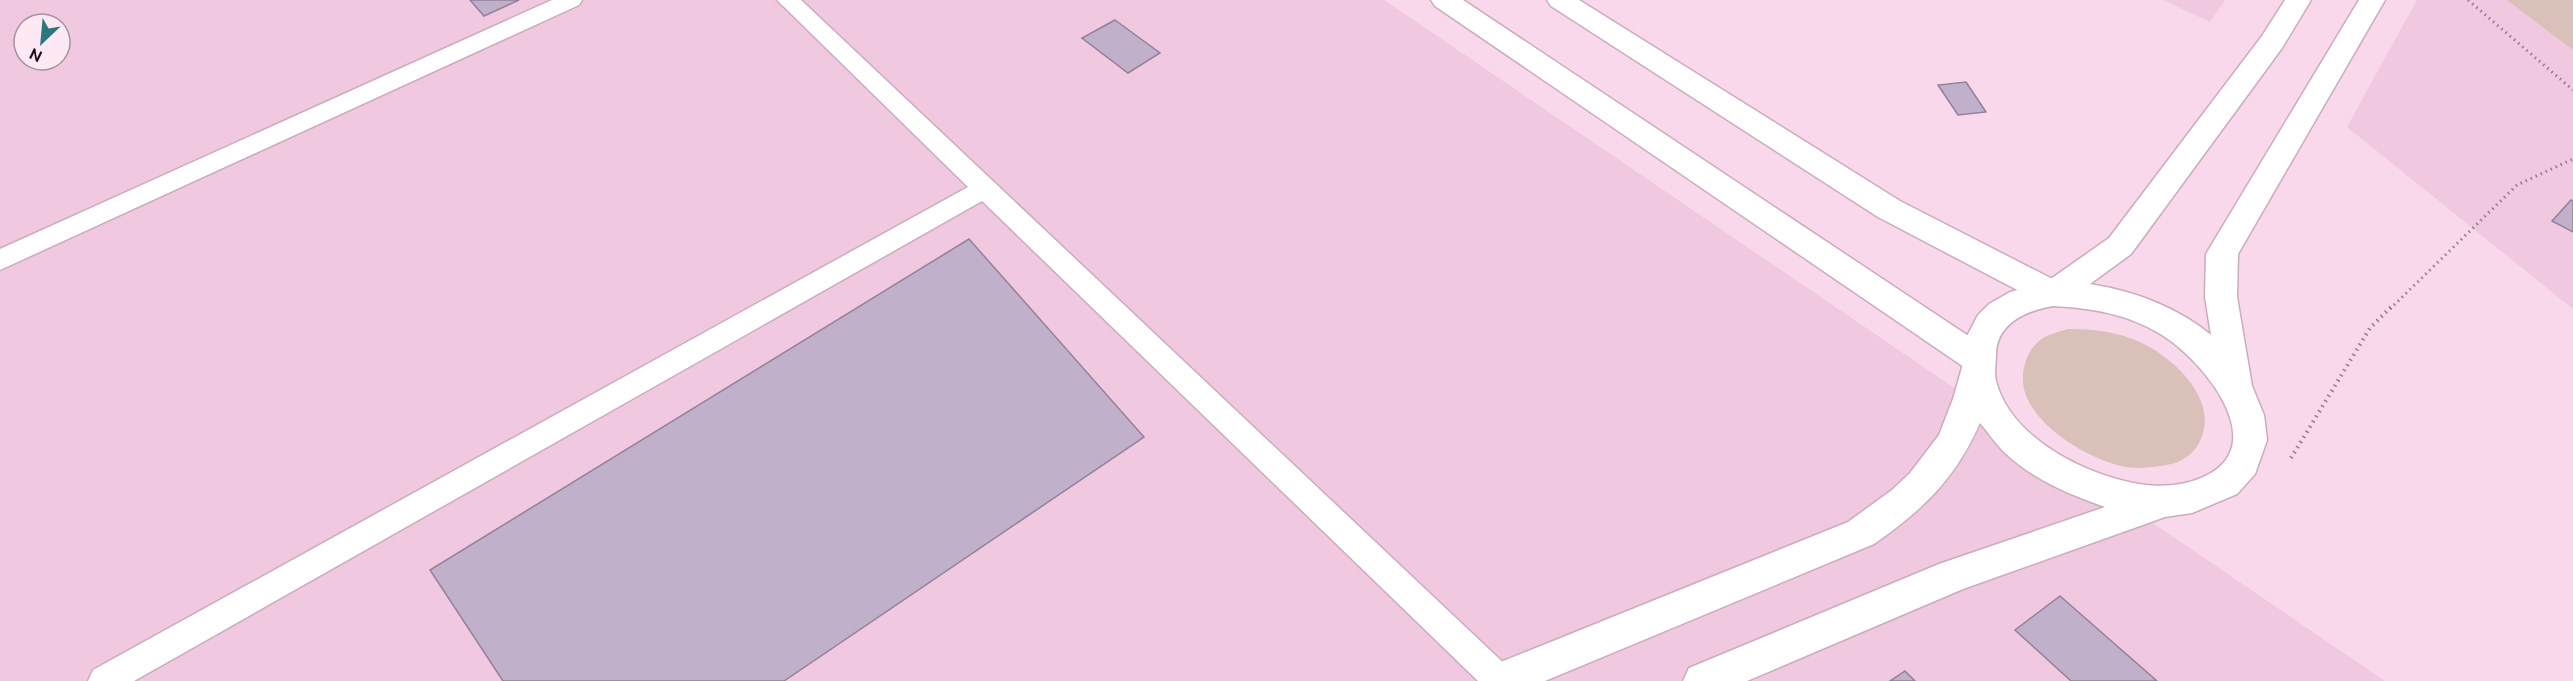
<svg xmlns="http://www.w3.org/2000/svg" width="2573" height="681" font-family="Ubuntu,sans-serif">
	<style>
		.built { fill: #f0c8df; fill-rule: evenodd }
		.green { fill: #d9c0b8 }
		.building { fill: #c1b0ca; stroke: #93819b; stroke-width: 1.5 }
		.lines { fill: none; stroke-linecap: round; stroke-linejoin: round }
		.lane-casing { stroke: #cbacbe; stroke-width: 3 }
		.secondary-casing { stroke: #cbacbe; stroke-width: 3 }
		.primary-casing { stroke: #cbacbe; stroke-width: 3 }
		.path-far1 { stroke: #937d8a; stroke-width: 3; stroke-dasharray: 1.5 4; stroke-linecap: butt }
		.path { stroke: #937d8a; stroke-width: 4; stroke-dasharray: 1.5 4.5; stroke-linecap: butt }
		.lane { fill: #fff; fill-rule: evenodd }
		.secondary { fill: #fff; fill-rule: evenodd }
		.primary { fill: #fff; fill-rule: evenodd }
	</style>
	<rect width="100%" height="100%" fill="#f8d8ea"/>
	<path class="built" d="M0 0H1384L2385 681H0ZM24 24H60V60H24Z
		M2163 0H2225L2210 22Z
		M2417 0H2573V309L2347 127Z"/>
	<path class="green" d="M2507 0H2573V50Z
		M2068 329C2101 329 2132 334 2159 353 2187 372 2218 408 2199 443 2194 453 2182 462 2171 464 2155 467 2138 470 2121 466 2082 457 2009 413 2025 364 2028 352 2036 341 2047 336 2053 333 2061 331 2068 329Z"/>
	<path class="building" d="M470 0H519L484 16Z
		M1115 20 1160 53 1128 73 1082 38Z
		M1966 82 1986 112 1958 115 1938 85Z
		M2571 200 2573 201V232L2552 221Z
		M969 239 1144 437 784 681H503L430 570Z
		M2060 596 2157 681H2071L2015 630Z
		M1905 671 1915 681H1890Z"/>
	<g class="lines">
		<g class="lane-casing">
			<path id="lane" d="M552 0H582L579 5 0 270V249Z
				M777 0H801L1511 670 1516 681H1478L982 201 134 681H88L93 670 968 187Z"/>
		</g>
		<g class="secondary-casing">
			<path id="secondary" d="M1431 0H1463L1988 349 1993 358 1988 367 1976 371 1964 367 1435 6Z
				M1547 0H1579L1900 201 2064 285 2069 294 2064 303 2053 306 2042 303 1878 217 1551 6Z"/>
		</g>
		<g class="primary-casing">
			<path id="primary" d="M2285 0H2311L2282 48 2131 254 2090 284C2134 291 2177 307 2211 335L2205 297 2206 254 2359 0H2385L2238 254 2237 297 2252 386 2264 415 2267 440 2255 474 2237 494 2192 513 2165 517 1963 589 1747 681H1683L1689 668 1939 564 2105 507C2068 494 2032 479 2003 451 1995 443 1988 432 1980 423 1955 479 1924 509 1874 544L1545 681H1480L1486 668 1848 522 1892 490 1910 473 1939 435 1953 399 1963 364 1966 338 1978 315 1989 304 2010 292 2045 283 2109 238 2262 36ZM2053 306C2092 308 2128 314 2162 335 2201 359 2275 445 2203 477 2185 485 2166 487 2146 485 2091 478 2011 440 1996 381 1994 373 1996 363 1996 354 1997 323 2026 311 2053 306Z"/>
		</g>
		<path class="path-far1" d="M2468 0 2573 90
			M2390 309 2517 185 2573 159"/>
		<path class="path" d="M2291 458 2370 328 2391 307"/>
		<use href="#lane" class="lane"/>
		<use href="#secondary" class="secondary"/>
		<use href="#primary" class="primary"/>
	</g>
	<g transform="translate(42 42) rotate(206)"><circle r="28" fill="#fde9f4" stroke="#a3939c" stroke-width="1.5"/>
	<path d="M0-4.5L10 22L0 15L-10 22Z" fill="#2e767e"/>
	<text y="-9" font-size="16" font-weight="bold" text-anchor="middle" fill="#1c1118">N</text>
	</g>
</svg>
